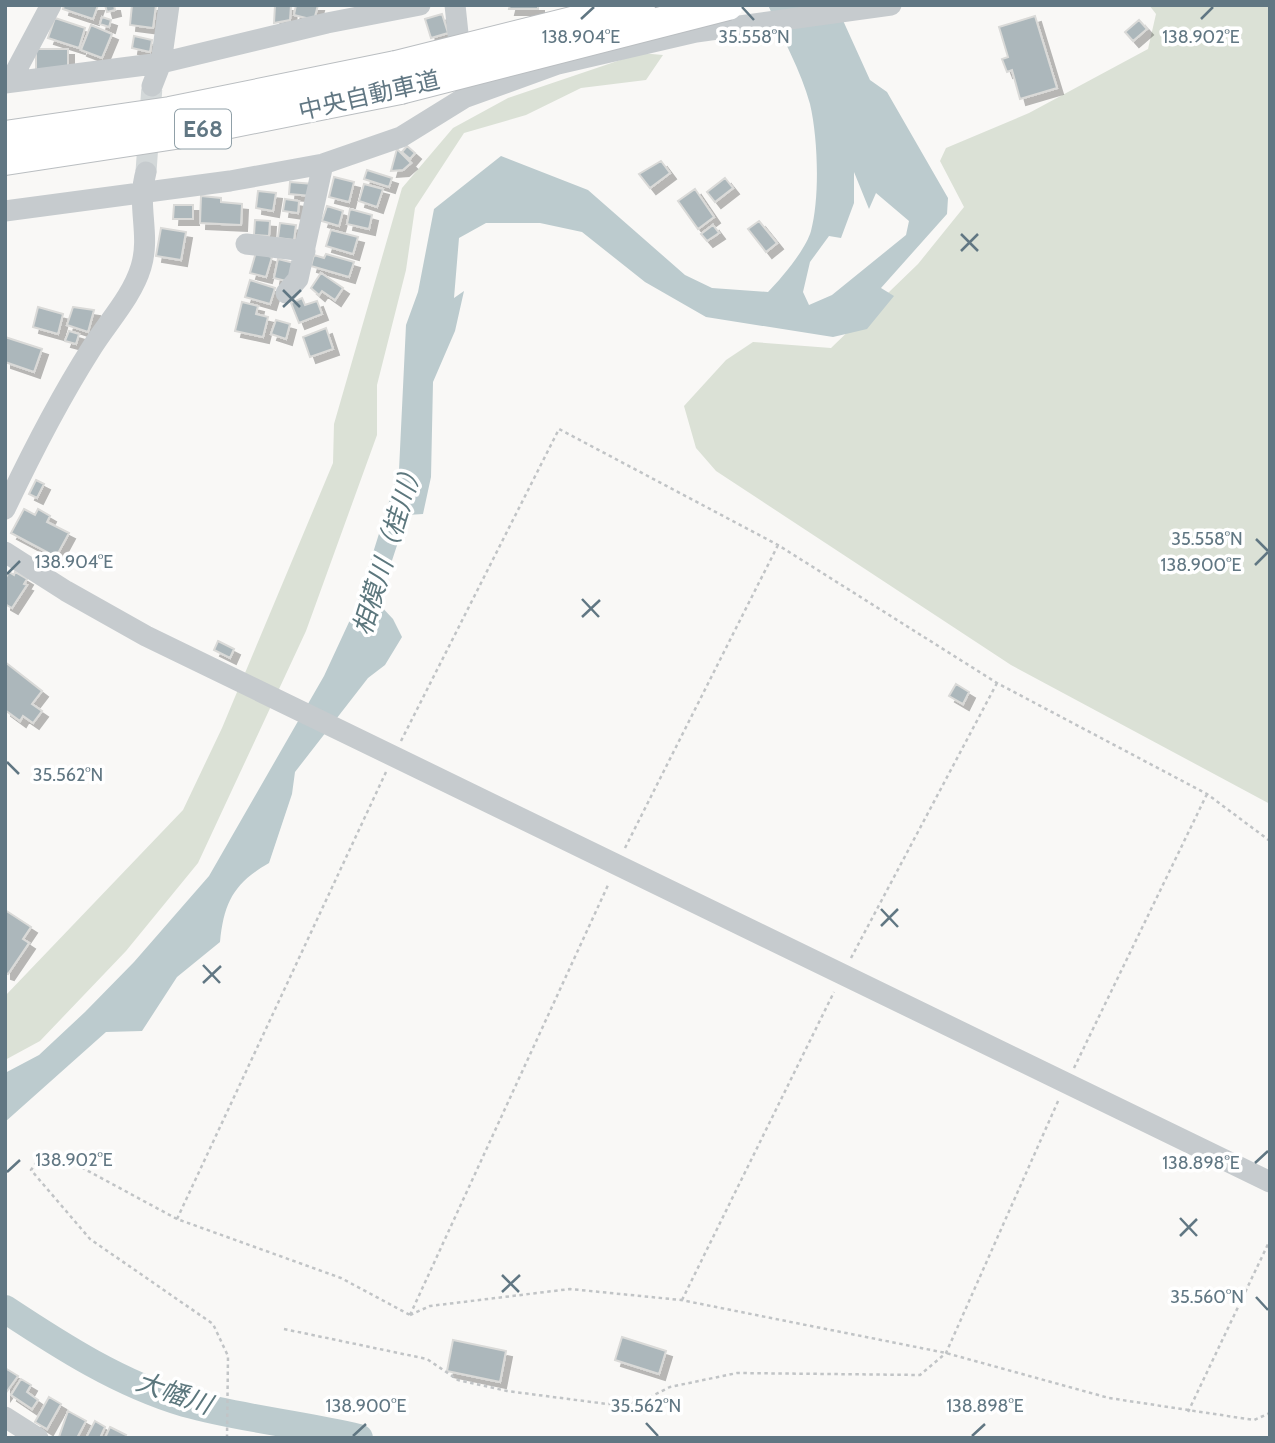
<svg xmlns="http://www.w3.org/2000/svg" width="1275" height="1443" font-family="Cabin,'Noto Sans JP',sans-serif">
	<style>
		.green { fill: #dbe1d6 }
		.water { fill: #bccbce; fill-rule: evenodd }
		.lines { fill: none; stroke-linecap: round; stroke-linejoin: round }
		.river { stroke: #bccbce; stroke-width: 28 }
		.building { fill: #acb7bb; stroke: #dadad8; stroke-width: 2; filter: url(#shadow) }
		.minor-tunnel { stroke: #d3d8d9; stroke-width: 21; stroke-dasharray: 21 10; stroke-linecap: butt }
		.highway-casing { stroke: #babec1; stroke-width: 32 }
		.path { stroke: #c1c4c6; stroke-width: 2.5; stroke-dasharray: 3.5 3.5; stroke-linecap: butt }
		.minor { stroke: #c6cbce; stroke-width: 21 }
		.highway { stroke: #fff; stroke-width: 30 }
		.highway-bridge-casing { stroke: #babec1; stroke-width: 32; stroke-linecap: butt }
		.highway-bridge { stroke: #fff; stroke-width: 30 }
		.ticks { fill: none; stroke: #617783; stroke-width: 2.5 }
		.labels { text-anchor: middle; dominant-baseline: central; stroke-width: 7; stroke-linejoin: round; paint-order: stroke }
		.shield { fill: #fff; stroke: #90a0a8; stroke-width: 2 }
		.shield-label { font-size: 23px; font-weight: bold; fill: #617783 }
		.street-label { font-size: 24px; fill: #617783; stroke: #fff }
		.water-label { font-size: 26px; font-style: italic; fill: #5c777d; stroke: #fff }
		.ticks-label { font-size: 18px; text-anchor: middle; fill: #617783; stroke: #fff; stroke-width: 7; stroke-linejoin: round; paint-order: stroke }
	</style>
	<defs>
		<filter id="shadow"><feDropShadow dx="6" dy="6" stdDeviation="0" flood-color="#0004"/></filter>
	</defs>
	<rect width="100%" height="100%" fill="#f9f8f6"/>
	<path class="green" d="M1149 5H1270V804L1011 665 716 471 696 448 684 406 726 360 753 342 831 348 918 264 964 207 940 161 946 148 1029 113 1148 49 1156 14Z
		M641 53 663 55 646 80 581 88 526 115 464 133 415 208 406 270 377 385V435L306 631 198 863 126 951 40 1041 5 1060V996L183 810 222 728 333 463 334 424 402 188 453 128 508 98Z"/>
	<path class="water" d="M768 5H836L870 80 887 92 948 198 947 214 881 288 894 296 867 329 833 337 706 317 645 282 582 232 540 223H486L459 238 454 298 464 291 455 331 433 382 431 477 423 514 407 515 378 603 393 619 402 637 385 665 368 678 295 772 292 794 269 863C234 883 224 902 220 942L177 977 142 1031 106 1032 5 1122V1073L39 1055 85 1012 134 962 209 876 324 676 356 607 399 470 406 325 418 292 434 209 501 156 588 190 685 275 712 288 768 292C781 279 806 249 811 231 820 197 818 138 810 104 801 71 782 37 768 5ZM854 172 869 209 876 193 909 221 906 235 832 295 809 305 803 292 810 262 829 236 841 238 854 203Z"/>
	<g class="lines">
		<path class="river" d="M5 1309C61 1346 120 1384 185 1403 243 1419 301 1424 359 1438"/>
	</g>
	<path class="building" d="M64 5H98L93 19 63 9Z
		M105 5H114L115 10 107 12Z
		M132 5H156L153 28 130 25Z
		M275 5H291L290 20 274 23Z
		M296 5H318L314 20 294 15Z
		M510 5H538V9H509Z
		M442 14 448 33 431 38 425 19Z
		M1035 16 1057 88 1020 99 1012 70 1007 72 1002 59 1008 57 999 27Z
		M102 17 111 20 109 27 100 24Z
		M55 18 85 28 79 48 48 38Z
		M1139 20 1147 29 1133 41 1125 32Z
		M91 25 112 34 102 58 81 50Z
		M134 36 152 40 150 52 132 48Z
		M36 49H68V70H36Z
		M407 146 415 153 410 159 402 152Z
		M397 149 411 163 403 170 391 171Z
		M661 161 670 173 650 188 639 174Z
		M367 170 392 178 389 187 364 179Z
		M334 177 354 182 349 202 329 197Z
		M725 178 733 188 715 202 707 192Z
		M290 182 313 184 312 196 289 194Z
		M364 184 383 189 377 207 359 201Z
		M695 189 714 217 698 229 678 201Z
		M258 191 276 193 273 211 256 208Z
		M201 196 221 198V202L242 204 241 225 200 223Z
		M285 199 299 201 298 213 283 211Z
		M174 205H193V219H173Z
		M327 206 343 211 339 226 322 221Z
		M350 209 372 215 369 229 347 224Z
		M255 220 270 221 269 236 254 235Z
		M759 221 777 243 766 252 748 229Z
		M280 223 296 225 294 240 278 238Z
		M713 225 719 233 707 241 701 234Z
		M161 228 186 232 181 260 156 256Z
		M331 230 358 237 353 254 326 246Z
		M256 252 272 257 266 277 250 273Z
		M326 254 354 262 349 277 311 266 314 255 324 258Z
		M278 259 294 263 290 282 274 278Z
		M321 273 343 288 335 300 322 291 319 295 311 288Z
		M250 280 275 288 270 304 245 297Z
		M302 298 305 305 317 301 322 314 299 323 291 303Z
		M242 302 258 306 256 314 268 317 263 337 235 331Z
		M38 307 63 314 58 334 33 327Z
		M73 307 94 310 88 332 67 325Z
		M276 320 290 324 286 339 271 334Z
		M326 328 333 349 310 357 303 337Z
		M69 331 79 334 76 344 65 341Z
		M5 337 42 349 34 372 5 362Z
		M36 480 44 484 37 498 29 494Z
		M24 509 35 515 38 509 50 516 47 522 69 533 56 557 11 533Z
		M9 572 14 575 15 572 27 579 24 584 27 585 12 608 5 604V579Z
		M218 641 234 649 230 658 214 650Z
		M5 662 42 691 32 704 42 711 33 723 23 716 20 721 5 710Z
		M956 684 969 692 963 704 949 696Z
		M5 910 31 927 23 939 29 943 8 974 5 973Z
		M622 1337 666 1351 659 1374 615 1360Z
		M453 1340 506 1351 500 1382 447 1371Z
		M5 1368 18 1376 5 1394Z
		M21 1379 31 1385 27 1392 38 1400 32 1409 11 1395Z
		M49 1397 61 1404 47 1429 35 1422Z
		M68 1411 86 1421 77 1438 59 1437Z
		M95 1421 105 1427 100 1438H86Z
		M110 1427 126 1435 124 1438H105Z"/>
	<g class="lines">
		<path class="minor-tunnel" d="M146 172 152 86"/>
		<g class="highway-casing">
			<path id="highway" d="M5 136 170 112 396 66
				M5 160 175 134 400 89"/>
		</g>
		<path class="path" d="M401 741 559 429 778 545 997 683 1207 794 1270 841
			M625 848 778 545
			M851 958 997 683
			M1074 1068 1207 794
			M177 1219 386 772
			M682 1300 834 992
			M410 1315 430 1306 570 1289 681 1300 946 1353 1109 1398 1254 1420 1270 1413
			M410 1315 609 883
			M284 1329 427 1359 458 1380 507 1391 607 1404 640 1402 670 1387 737 1373 920 1375 946 1353 1059 1099
			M1188 1412 1270 1240
			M227 1438 228 1356 213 1324 90 1239 31 1170 41 1156 53 1152 177 1219 341 1278 410 1315"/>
		<path class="minor" d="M455 5 461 62
			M10 82 51 5
			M5 83 161 63 327 23 420 5
			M152 86 161 63 169 5
			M5 211 230 181 323 164 401 137 464 98 558 64 696 32 891 5
			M246 244 305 251
			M286 293 298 279 323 164
			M5 509C31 454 58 401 91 349 107 323 132 297 141 267 151 234 136 206 146 172
			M5 552 66 591 146 636 1270 1182
			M5 1417 38 1438"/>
		<use href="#highway" class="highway"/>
		<g class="highway-bridge-casing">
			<path id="highway-bridge" d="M396 66 640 5
				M400 89 728 5"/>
		</g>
		<use href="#highway-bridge" class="highway-bridge"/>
	</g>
	<path class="ticks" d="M742 7 754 20M581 19 594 7M1201 19 1213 7M961 234 978 251M961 251 978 234M283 290 300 307M283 307 301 290M1256 539 1268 551M1255 565 1268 552M7 574 20 561M582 599 599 617M582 617 600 600M7 762 19 774M881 909 898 927M881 926 898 909M203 965 220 983M203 983 221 966M1255 1163 1268 1151M7 1172 20 1160M1180 1218 1197 1236M1180 1236 1197 1219M502 1275 519 1292M502 1292 520 1275M1256 1297 1268 1310M646 1423 658 1436M353 1436 366 1424M972 1436 985 1424"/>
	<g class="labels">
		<rect class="shield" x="175" y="109.5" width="56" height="39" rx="5"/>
		<g class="shield-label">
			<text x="203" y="129">E68</text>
		</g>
		<g class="street-label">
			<text transform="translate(369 95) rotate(-13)">中央自動車道</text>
		</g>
		<g class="water-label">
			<text transform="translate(388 547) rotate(-73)">相模川（桂川）</text>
			<text transform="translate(174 1393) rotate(19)">大幡川</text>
		</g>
	</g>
	<g class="ticks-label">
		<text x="581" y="43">138.904°E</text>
		<text x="1201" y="43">138.902°E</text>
		<text x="754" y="43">35.558°N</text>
		<text x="1207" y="545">35.558°N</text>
		<text x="74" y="568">138.904°E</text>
		<text x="1201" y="571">138.900°E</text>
		<text x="68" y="781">35.562°N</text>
		<text x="74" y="1166">138.902°E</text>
		<text x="1201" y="1169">138.898°E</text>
		<text x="1207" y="1303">35.560°N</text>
		<text x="646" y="1412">35.562°N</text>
		<text x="366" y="1412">138.900°E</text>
		<text x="985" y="1412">138.898°E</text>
	</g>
	<rect width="1275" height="1443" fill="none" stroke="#617783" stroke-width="14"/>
</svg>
